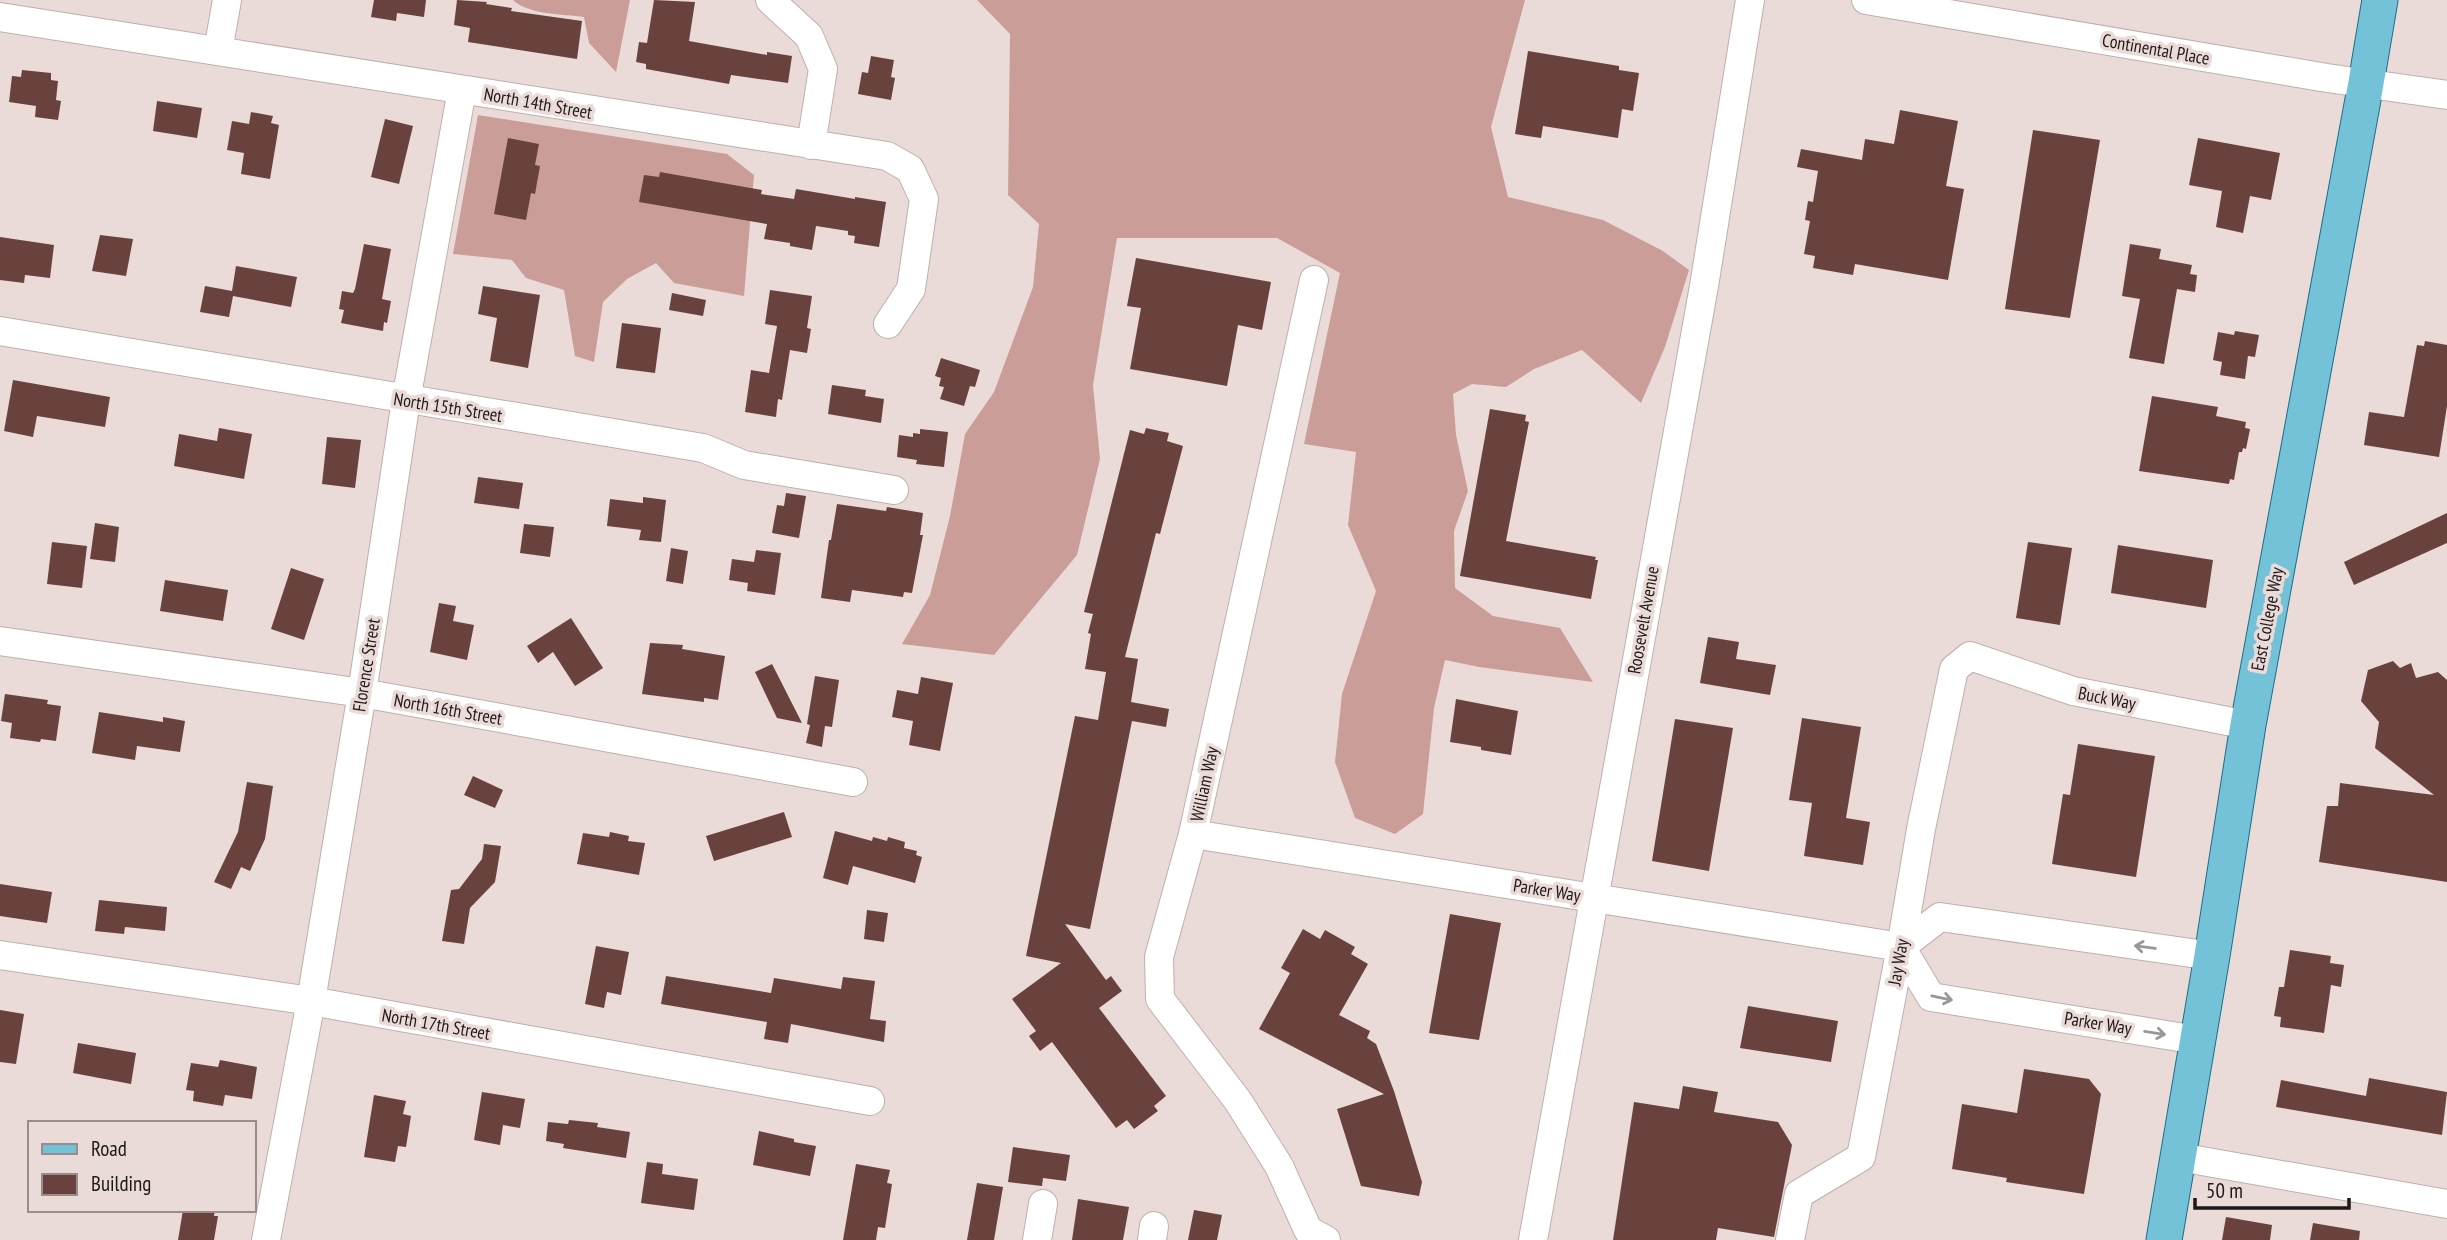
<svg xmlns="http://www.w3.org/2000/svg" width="2447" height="1240" font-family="'PT Sans Narrow',sans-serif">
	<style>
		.forest { fill: #cb9d99 }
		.building { fill: #69423e }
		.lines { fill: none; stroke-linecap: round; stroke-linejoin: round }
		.minor-casing { stroke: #beb0ae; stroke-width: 30 }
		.major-casing { stroke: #1a6d84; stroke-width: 37 }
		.minor { stroke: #fff; stroke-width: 28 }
		.major { stroke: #74c2d8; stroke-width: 35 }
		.oneway { stroke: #9a9897 }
		.labels { text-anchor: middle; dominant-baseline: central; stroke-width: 7; stroke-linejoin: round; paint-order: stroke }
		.street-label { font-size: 18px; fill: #1e1918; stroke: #eadbd9 }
	</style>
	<rect width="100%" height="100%" fill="#eadbd9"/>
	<path class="forest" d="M513 0H630L616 72 589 43 584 17C563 14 529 15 513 0Z
		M977 0H1525L1491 127 1508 197 1603 220 1663 251 1689 270 1665 347 1641 403 1582 350 1534 369 1506 387 1472 384 1453 394 1456 435 1468 491 1454 531 1455 588 1493 616 1560 628 1593 682 1479 667 1445 660 1434 708 1423 814 1395 834 1355 818 1335 762 1342 694 1376 591 1348 525 1356 452 1304 444 1340 273 1277 238H1117L1093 385 1100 459 1077 555 994 655 902 644 930 595 950 516 965 434 994 392 1033 287 1039 224 1008 195 1010 34Z
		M478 115 727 154 754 175 744 296 674 283 656 263 627 279 603 302 594 362 575 356 564 290 526 278 512 260 453 254Z"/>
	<path class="building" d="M374 0H426L424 17 397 13 396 21 371 17Z
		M457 0 487 2 486 4 512 8 511 11 582 21 577 59 468 42 470 28 454 25Z
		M654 0 695 2 689 41 767 55V52L792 56 788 83 731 75 729 84 646 69V64L636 62 639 42 647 43Z
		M1528 51 1619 66V70L1639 73 1633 111 1622 109 1618 138 1543 126 1541 138 1515 134Z
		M871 56 894 60 891 77 895 78 891 100 858 94 862 72 868 73Z
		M22 70 51 73V80L58 81 56 100 61 101 58 120 35 117 36 106 9 102 12 76 21 77Z
		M157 101 202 108 197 138 153 131Z
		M1900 110 1958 121 1946 186 1964 189 1948 280 1855 264 1853 275 1813 268 1815 256 1804 254 1810 221 1805 220 1808 201 1813 202 1818 171 1797 167 1801 149 1862 160 1865 139 1894 144Z
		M251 112 273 116 271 123 279 125 270 179 241 174 244 153 227 150 232 121 249 124Z
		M385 119 413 126 399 184 371 177Z
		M2033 130 2100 140 2070 318 2005 309Z
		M508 138 539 144 535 165 540 166 535 194 531 193 526 220 494 214Z
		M2198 138 2280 153 2271 200 2250 196 2243 233 2216 227 2222 191 2189 185Z
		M660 172 762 190 761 194 794 199 796 189 855 199V197L886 202 879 247 854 243 855 236 848 235V231L816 226 812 250 790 246V243L764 239 767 224 639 202 644 175 659 177Z
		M100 235 133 239 126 276 92 271Z
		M0 237 54 245 50 278 25 275 24 283 0 280Z
		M364 244 391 249 382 299 391 301 387 323 384 322 383 331 341 323 344 310 339 309 342 291 353 293 355 289Z
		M2130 244 2161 249 2159 259 2192 265 2190 274 2197 275 2195 292 2177 289 2164 364 2129 358 2140 299 2122 296Z
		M1136 258 1271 282 1262 330 1238 325 1227 386 1130 369 1141 308 1127 306Z
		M236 266 297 277 291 307 233 296 229 317 200 312 205 286 232 291Z
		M483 286 540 295 528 368 490 361 497 318 478 314Z
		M770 290 812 296 807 328 811 329 807 353 790 350 782 400 778 399 776 417 745 412 751 370 769 373 777 326 765 324Z
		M672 293 706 300 703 316 669 310Z
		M622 323 661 328 655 373 616 368Z
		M2235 331 2259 335 2255 357 2248 356 2245 379 2220 375 2222 362 2213 360 2218 332 2234 335Z
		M2425 341 2447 345V406L2439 457 2364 445 2369 412 2404 417 2417 345 2424 346Z
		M941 358 980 370 975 387 970 386 964 406 940 399 944 387 939 386 941 378 935 376Z
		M13 380 110 397 105 427 37 416 33 437 4 431Z
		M832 385 866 390 865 396 884 399 881 423 828 414Z
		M2152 396 2218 407 2216 416 2246 422 2245 428 2250 429 2246 449 2243 448 2242 452H2239L2234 480 2230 479 2229 484 2139 471Z
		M1490 409 1526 415 1525 421 1529 422 1506 541 1596 557 1595 560H1598L1591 599 1460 576Z
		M219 428 252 434 244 479 174 466 179 434 217 441Z
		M1146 428 1169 433 1167 441 1183 446 1160 534 1156 533 1125 657 1138 659 1131 702 1169 709 1166 727 1132 721 1090 929 1065 924 1106 980 1111 976 1122 991 1099 1008 1166 1096 1154 1106 1158 1111 1134 1129 1127 1120 1116 1128 1052 1042 1040 1051 1029 1036 1036 1031 1012 999 1061 963 1026 956 1075 716 1098 720 1106 672 1085 669 1091 634 1088 633 1093 614 1084 612 1130 430 1144 434Z
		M920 429 948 432 944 467 916 464 917 460 897 457 899 435 913 437V433L920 434Z
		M327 437 361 440 355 488 322 484Z
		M478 477 523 483 519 509 474 503Z
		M786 493 806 496 799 538 772 533 777 505 784 506Z
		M643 497 666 500 661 542 639 540 641 530 607 526 610 499 643 503Z
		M837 504 886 511 887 507 923 513 920 535H923L912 593 904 592 903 597 852 590 850 602 821 598 829 540H831Z
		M2447 513V543L2354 585 2344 562Z
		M95 523 119 527 115 562 90 559Z
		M524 524 554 527 550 557 520 553Z
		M52 542 87 546 82 588 47 584Z
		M2028 542 2072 548 2060 625 2016 618Z
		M2118 545 2213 560 2206 608 2111 593Z
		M671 548 688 551 683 584 666 581Z
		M756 550 781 553 775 595 747 591 748 583 729 580 732 559 754 562Z
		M291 568 324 579 304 640 271 629Z
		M165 580 228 590 223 621 160 611Z
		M439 603 456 606 453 621 474 625 467 660 430 652Z
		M571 618 603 668 575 686 553 652 538 663 527 646Z
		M1708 637 1739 642 1736 659 1776 665 1770 695 1700 683Z
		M650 643 683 645 682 649 725 656 718 700 704 698V702L642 694Z
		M2393 661 2400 668 2411 663 2416 678 2438 672 2447 680V882L2319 862 2327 806H2338L2340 783 2434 795 2375 748 2379 722 2361 701 2368 670Z
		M772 664 802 723 777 718 755 672Z
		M815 676 839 680 832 727 825 726 822 747 806 743 810 725 807 724Z
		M921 677 953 683 940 751 909 745 913 721 892 717 897 690 918 694Z
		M5 694 48 700 47 704 61 706 56 741 41 739 40 742 10 738 12 723 1 721Z
		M1456 699 1518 711 1511 755 1481 750V747L1450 742Z
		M99 712 163 722V717L185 721 180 752 137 746 135 760 92 753Z
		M1802 718 1861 727 1846 818 1870 822 1863 865 1804 856 1812 803 1789 800Z
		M1675 719 1733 728 1709 871 1652 861Z
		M2078 744 2155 756 2136 877 2052 864 2063 794 2070 795Z
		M473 776 503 790 495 808 464 795Z
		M247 782 273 786 265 839 250 871 241 867 231 889 214 882 238 832Z
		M784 812 792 837 714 861 706 836Z
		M835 831 872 841 873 837 887 841 888 837 905 842 904 848 917 851 916 855 922 857 915 883 853 866 848 885 823 878Z
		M610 832 629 836 628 841 645 843 639 875 577 864 583 833 609 837Z
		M484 844 501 846 495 882 470 908 464 944 442 941 451 890 459 889 482 859Z
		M0 884 52 892 47 923 0 916Z
		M99 900 167 907 165 931 125 927 124 934 95 931Z
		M867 910 888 913 884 942 864 939Z
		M1450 914 1501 923 1479 1040 1429 1033Z
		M1303 929 1320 939 1325 930 1355 947 1351 954 1368 964 1339 1015 1370 1031 1367 1038 1376 1044 1394 1091 1422 1182 1419 1196 1361 1186 1337 1109 1384 1094 1259 1029 1290 973 1281 968Z
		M596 946 629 952 621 995 607 992 604 1008 585 1004Z
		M2290 950 2331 956 2330 963 2344 965 2341 987 2331 985 2324 1033 2280 1027 2281 1017 2274 1016 2279 987H2284Z
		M666 976 771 993 774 978 841 989 843 977 875 981 870 1019 886 1021 884 1042 791 1024 788 1043 764 1039 767 1022 661 1004Z
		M1748 1006 1838 1021 1831 1062 1740 1048Z
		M0 1010 24 1014 16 1064 0 1062Z
		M78 1043 136 1053 131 1084 73 1073Z
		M220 1060 257 1067 252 1099 225 1095 223 1106 193 1101 194 1091 186 1090 191 1063 218 1067Z
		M2024 1069 2089 1079 2101 1094 2084 1194 2006 1182 2007 1178 1952 1169 1962 1104 2017 1113Z
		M2369 1078 2447 1092 2442 1135 2276 1107 2281 1080 2366 1096Z
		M1683 1086 1718 1092 1714 1112 1778 1122 1792 1145 1774 1237 1718 1228 1716 1240H1613L1634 1102 1679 1109Z
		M482 1092 525 1099 520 1128 503 1125 500 1145 474 1140Z
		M374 1095 406 1101 403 1114 411 1116 406 1147 398 1146 395 1162 364 1157Z
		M569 1120 598 1123 597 1127 630 1132 626 1158 563 1148 564 1144 546 1141 548 1122 568 1124Z
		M759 1131 794 1139V1142L816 1146 810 1176 753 1165Z
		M1013 1147 1070 1155 1066 1181 1043 1178 1042 1186 1008 1182Z
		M647 1162 663 1164 662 1174 698 1179 694 1210 641 1203Z
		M856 1164 890 1170 887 1183 892 1184 885 1228 878 1227 876 1240H843Z
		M977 1183 1003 1187 994 1240H967Z
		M1078 1199 1129 1207 1123 1240H1072Z
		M183 1210H215L214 1216H218L214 1240H178Z
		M1194 1210 1222 1215 1217 1240H1188Z
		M2226 1217 2272 1225 2270 1240H2222Z
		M2313 1223 2360 1231 2359 1240H2310Z"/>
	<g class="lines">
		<g class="minor-casing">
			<path id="minor" d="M770 0 809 36 823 69 811 145
				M1866 0 2327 78 2447 95
				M0 17 887 156 910 169 924 199 911 289 888 324
				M218 51 227 0
				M1314 280 1193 834 1159 957 1160 999 1238 1101 1255 1128 1279 1166 1308 1230 1326 1240
				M0 331 703 448 744 465 894 490
				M0 641 362 693 853 782
				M1193 834 1901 947 1940 917 2212 956
				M1901 947 1931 997 2197 1040
				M0 955 311 1001 870 1101
				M2179 1157 2447 1204
				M266 1240 311 1001 362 693 406 400 462 90
				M1037 1240 1043 1204
				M1152 1240 1154 1226
				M1533 1240 1704 286 1750 0
				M1790 1240 1799 1194 1861 1157 1901 947 1921 829 1954 669 1970 656 2073 691 2248 725"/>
		</g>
		<g class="major-casing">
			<path id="major" d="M2164 1240 2212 956 2248 725 2366 83 2380 0"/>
		</g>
		<use href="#minor" class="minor"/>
		<use href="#major" class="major"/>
	</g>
	<defs><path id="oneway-shaft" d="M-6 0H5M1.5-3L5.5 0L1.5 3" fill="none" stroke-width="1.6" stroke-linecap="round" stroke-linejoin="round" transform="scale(1.75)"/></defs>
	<g class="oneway">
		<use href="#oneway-shaft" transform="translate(2145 947) rotate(-172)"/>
		<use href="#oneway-shaft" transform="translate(1942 998) rotate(12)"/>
		<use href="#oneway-shaft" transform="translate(2155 1033) rotate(9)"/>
	</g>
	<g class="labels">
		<g class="street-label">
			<text transform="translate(2156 49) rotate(10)">Continental Place</text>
			<text transform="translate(538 103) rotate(10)">North 14th Street</text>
			<text transform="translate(448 407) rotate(9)">North 15th Street</text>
			<text transform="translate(2267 619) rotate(-79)">East College Way</text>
			<text transform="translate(1643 620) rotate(-80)">Roosevelt Avenue</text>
			<text transform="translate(366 665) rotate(-81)">Florence Street</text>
			<text transform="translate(2107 698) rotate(11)">Buck Way</text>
			<text transform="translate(448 709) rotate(10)">North 16th Street</text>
			<text transform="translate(1204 784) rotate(-78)">William Way</text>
			<text transform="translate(1547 890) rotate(9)">Parker Way</text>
			<text transform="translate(1898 962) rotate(-80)">Jay Way</text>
			<text transform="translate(2098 1023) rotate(9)">Parker Way</text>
			<text transform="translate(436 1024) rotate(10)">North 17th Street</text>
		</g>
	</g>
	<rect x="28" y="1121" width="228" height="91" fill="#eadbd9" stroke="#988d8c" stroke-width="2"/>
	<rect x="42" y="1144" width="35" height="10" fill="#74c2d8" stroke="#988d8c" stroke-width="2"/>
	<text x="91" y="1156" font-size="21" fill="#1e1918">Road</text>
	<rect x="42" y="1174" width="35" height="21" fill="#69423e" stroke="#988d8c" stroke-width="2"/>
	<text x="91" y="1191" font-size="21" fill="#1e1918">Building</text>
	<path d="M2195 1198v10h154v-10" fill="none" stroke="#1e1918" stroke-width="3.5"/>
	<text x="2206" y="1198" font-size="21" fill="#1e1918" stroke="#eadbd9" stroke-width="5" paint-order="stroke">50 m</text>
</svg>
